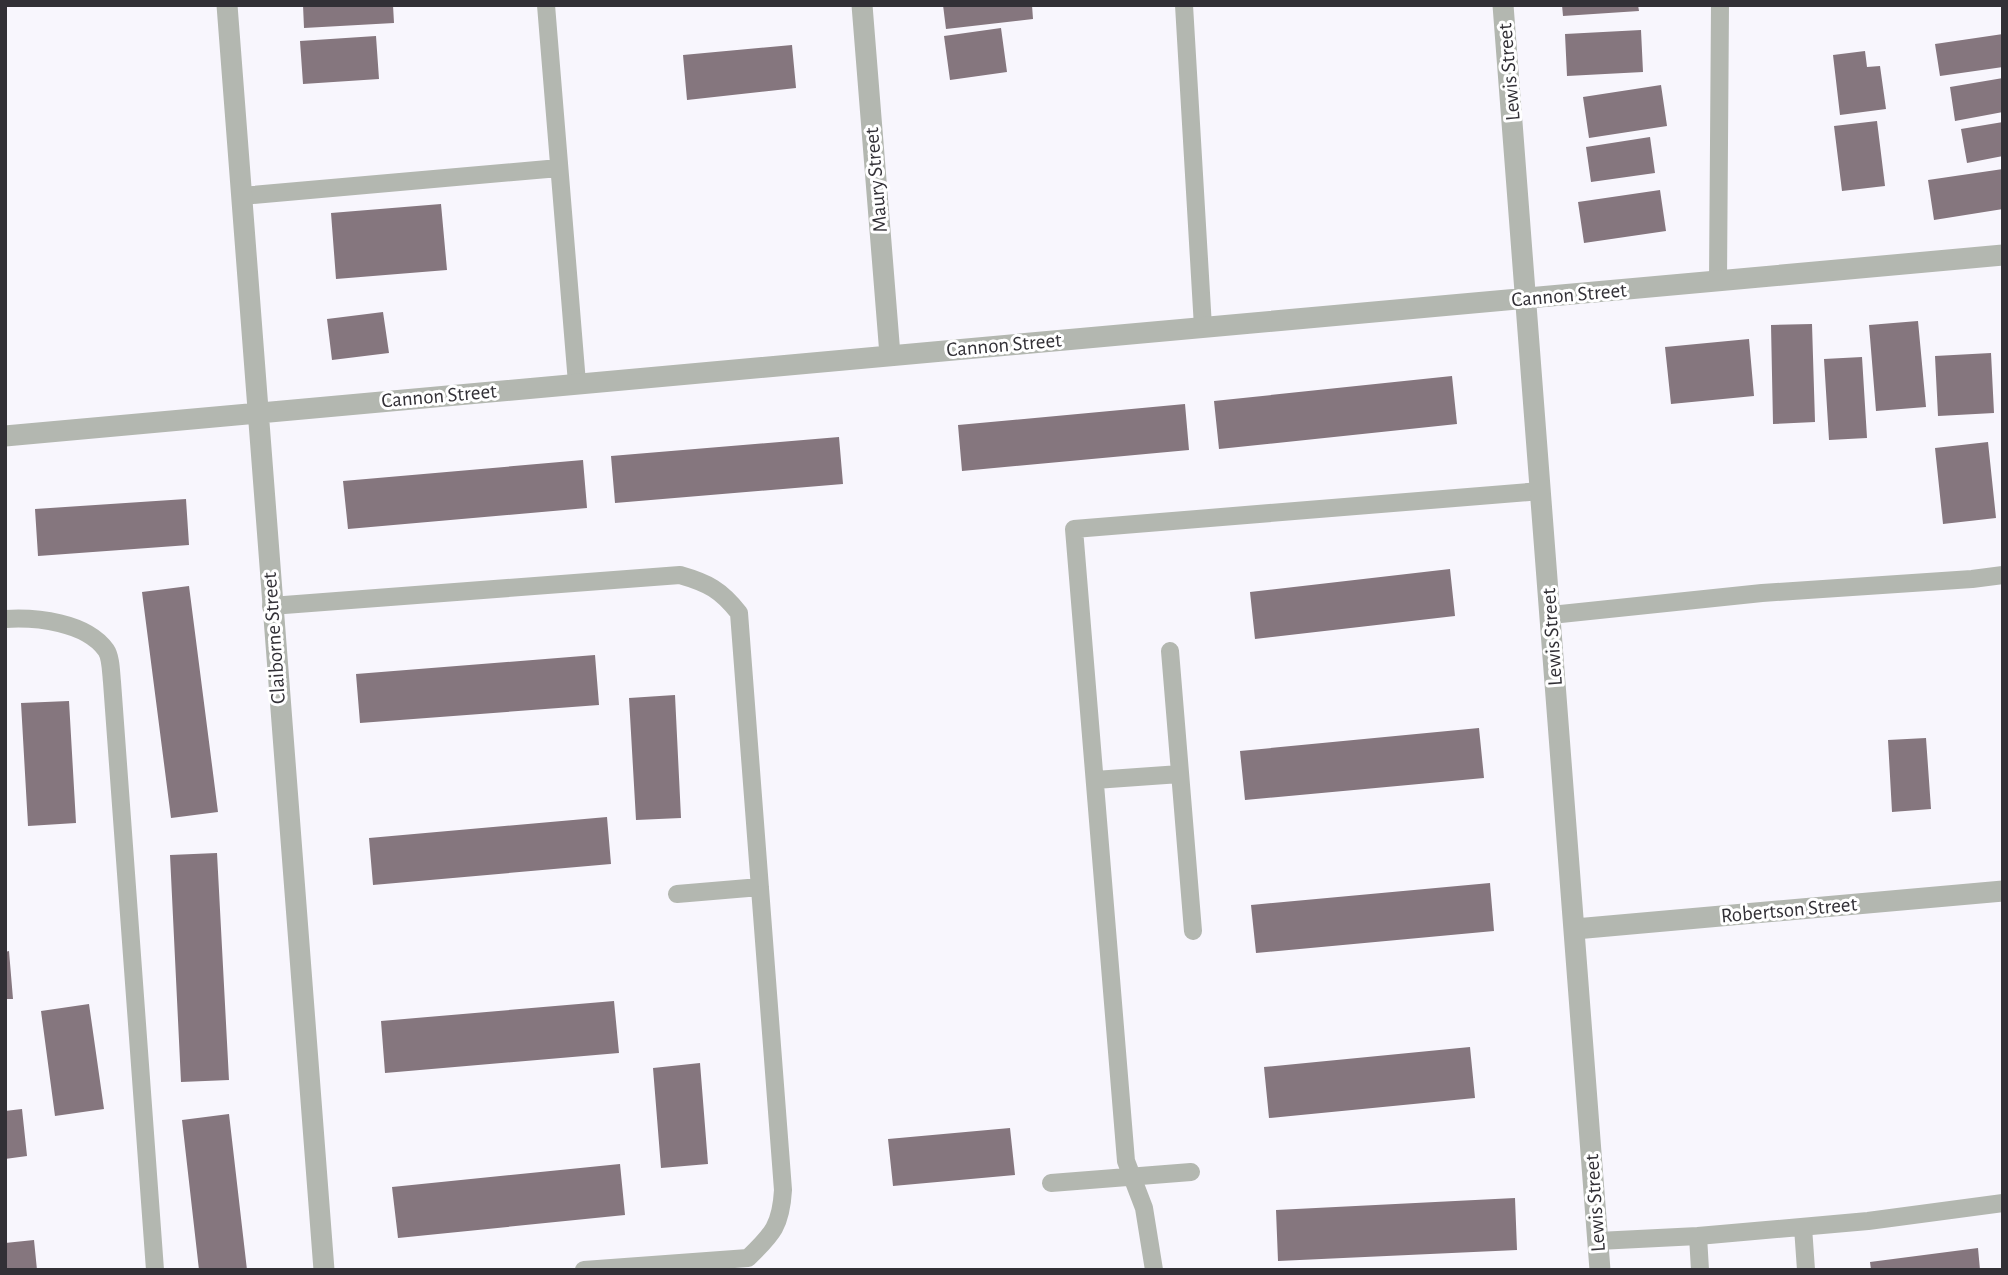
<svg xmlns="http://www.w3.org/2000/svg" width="2008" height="1275" font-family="'Alegreya Sans',sans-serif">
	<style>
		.building { fill: #85767e }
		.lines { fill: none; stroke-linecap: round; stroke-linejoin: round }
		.service { stroke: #b3b7b0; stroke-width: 18 }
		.minor { stroke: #b3b7b0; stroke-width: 21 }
		.labels { text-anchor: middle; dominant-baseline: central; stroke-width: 6; stroke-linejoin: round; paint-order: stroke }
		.street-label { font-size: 21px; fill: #323036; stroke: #fff }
	</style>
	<rect width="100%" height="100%" fill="#f8f6fd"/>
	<path class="building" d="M303 5H393L394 23 304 28Z
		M943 5H1032L1033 19 946 29Z
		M1562 5H1638L1639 11 1563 16Z
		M1001 28 1007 72 950 80 944 36Z
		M1641 30 1643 72 1567 76 1565 34Z
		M2003 34V67L1940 76 1935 44Z
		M376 36 379 79 303 84 300 41Z
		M792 45 796 88 687 100 683 55Z
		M1865 51 1867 67 1880 66 1886 109 1840 115 1833 55Z
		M2003 78V112L1955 121 1950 87Z
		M1661 85 1667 126 1589 138 1583 97Z
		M1877 121 1885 186 1842 191 1834 126Z
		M2003 122V156L1967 163 1961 129Z
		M1650 137 1655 173 1591 182 1586 147Z
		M2003 169V209L1934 220 1928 180Z
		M1660 190 1666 231 1584 243 1578 202Z
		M441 204 447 270 336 279 331 213Z
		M383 312 389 353 332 360 327 319Z
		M1918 321 1926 407 1876 411 1869 325Z
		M1812 324 1815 422 1773 424 1771 325Z
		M1749 339 1754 396 1671 404 1665 347Z
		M1991 353 1994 413 1938 416 1935 356Z
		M1862 357 1867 438 1829 440 1824 359Z
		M1452 376 1457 424 1219 449 1214 401Z
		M1185 404 1189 450 962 471 958 425Z
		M839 437 843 484 615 503 611 456Z
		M1988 442 1996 518 1943 524 1935 448Z
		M583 460 587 508 348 529 343 481Z
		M186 499 189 545 38 556 35 509Z
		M1450 569 1455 616 1255 639 1250 592Z
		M189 586 218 812 171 818 142 592Z
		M595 655 599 705 360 723 356 674Z
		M675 695 681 818 636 820 629 698Z
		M69 701 76 823 28 826 21 703Z
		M1479 728 1484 778 1245 800 1240 751Z
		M1926 738 1931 809 1892 812 1888 740Z
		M607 817 611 864 373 885 369 838Z
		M217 853 229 1080 181 1082 170 855Z
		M1490 883 1494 931 1256 953 1251 905Z
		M9 951 13 999H5V952Z
		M614 1001 619 1053 385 1073 381 1021Z
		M89 1004 104 1109 55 1116 41 1011Z
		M1470 1047 1475 1098 1269 1118 1264 1067Z
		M700 1063 708 1164 661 1168 653 1068Z
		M22 1109 27 1156 5 1159V1111Z
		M229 1114 247 1270H199L182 1120Z
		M1010 1128 1015 1175 893 1186 888 1139Z
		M620 1164 625 1215 398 1238 392 1187Z
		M1515 1198 1517 1250 1278 1261 1276 1210Z
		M34 1240 37 1270H5V1243Z
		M1978 1248 1980 1270H1871L1870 1262Z"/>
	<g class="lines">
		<path class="service" d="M546 5 577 383
			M1184 5 1203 327
			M241 196 559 168
			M1718 281 1720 5
			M271 606 680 575C708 583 721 590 739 613L783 1190C781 1225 773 1234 748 1258L584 1270
			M1551 615 1762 593 1972 579 2003 575
			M5 619C36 617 86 622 106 650 111 657 111 673 112 682L155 1270
			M1170 651 1193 931
			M1095 780 1180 774
			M677 894 760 887
			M1051 1183 1191 1172
			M1803 1227 1806 1270
			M1698 1236 1868 1221 2003 1203
			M1598 1241 1698 1236 1700 1270
			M1154 1270 1144 1208 1126 1161 1074 529 1541 491"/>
		<path class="minor" d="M227 5 324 1270
			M862 5 890 355
			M1503 5 1600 1270
			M5 436 2003 255
			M1575 929 2003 891"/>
	</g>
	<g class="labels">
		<g class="street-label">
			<text transform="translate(1509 72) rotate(-95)">Lewis Street</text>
			<text transform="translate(876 180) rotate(-95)">Maury Street</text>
			<text transform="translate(1569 295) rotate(-5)">Cannon Street</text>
			<text transform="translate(1004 345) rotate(-5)">Cannon Street</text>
			<text transform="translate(439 396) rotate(-5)">Cannon Street</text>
			<text transform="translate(1552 637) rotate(-94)">Lewis Street</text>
			<text transform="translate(274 638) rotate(-94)">Claiborne Street</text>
			<text transform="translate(1789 910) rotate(-5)">Robertson Street</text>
			<text transform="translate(1595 1203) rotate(-94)">Lewis Street</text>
		</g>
	</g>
	<rect width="2008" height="1275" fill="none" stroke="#323036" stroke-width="14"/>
</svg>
